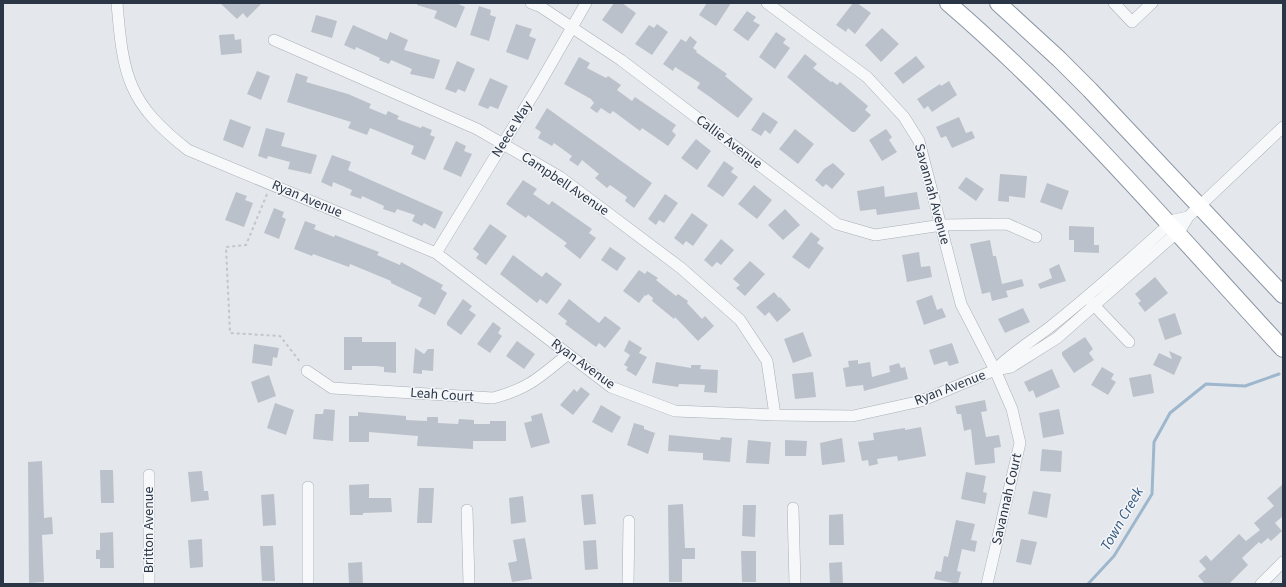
<svg xmlns="http://www.w3.org/2000/svg" width="1286" height="587" font-family="'Source Sans 3',sans-serif">
	<style>
		.lines { fill: none; stroke-linecap: round; stroke-linejoin: round }
		.stream { stroke: #9eb7cd; stroke-width: 3 }
		.building { fill: #bbc1ca }
		.minor-casing { stroke: #a8afb7; stroke-width: 12 }
		.highway-casing { stroke: #8a96a4; stroke-width: 18 }
		.path { stroke: #c2c6cb; stroke-width: 2; stroke-dasharray: 3 3; stroke-linecap: butt }
		.minor { stroke: #f7f8fa; stroke-width: 11 }
		.highway { stroke: #fff; stroke-width: 16 }
		.labels { text-anchor: middle; dominant-baseline: central; stroke-width: 3; stroke-linejoin: round; paint-order: stroke }
		.street-label { font-size: 14px; fill: #2a3646; stroke: #f4f6f9 }
		.water-label { font-size: 15px; font-style: italic; fill: #32577c; stroke: #f4f6f9 }
	</style>
	<rect width="100%" height="100%" fill="#e4e8ec"/>
	<g class="lines">
		<path class="stream" d="M1088 584 1114 556 1152 494 1154 442 1170 413 1206 384 1245 386 1279 374"/>
	</g>
	<path class="building" d="M220 3H262L247 18 243 13 237 19Z
		M417 3H456L465 7 456 28 434 18 437 11 417 5Z
		M614 3H622L636 13 622 34 602 20Z
		M707 3H731L716 26 699 15Z
		M853 3H857L871 13 855 34 848 28 846 32 836 25Z
		M479 6 491 10 490 15 496 17 489 41 470 35Z
		M747 11 756 17 753 21 760 25 748 41 733 30Z
		M316 15 337 21 332 38 311 32Z
		M516 24 532 29 529 36 536 39 528 60 506 52Z
		M657 24 668 32 652 55 635 44 649 25 654 28Z
		M353 25 387 40 390 32 408 40 404 50 440 60 434 79 410 74 412 69 391 60 389 64 379 60 380 58 356 47 355 50 344 45Z
		M882 28 899 44 881 62 865 45Z
		M776 32 786 39 783 43 790 48 775 69 759 57Z
		M234 34 235 40 241 39 242 53 221 55 219 35Z
		M690 36 697 42 693 48 697 51 696 52 727 74 725 76 753 99 738 118 710 97 697 88 700 83 675 67 673 71 663 64 681 39 686 42Z
		M805 54 817 64 813 68 831 82 832 81 837 85 840 82 868 106 865 110 871 115 855 132H852L787 77Z
		M916 56 925 67 903 84 894 73Z
		M579 57 590 63 587 68 606 78 608 76 621 85 617 90 632 101 635 97 676 125 672 131 676 135 668 146 642 128 640 131 613 111 610 114 601 108 597 113 590 108 594 103 591 99 564 84Z
		M457 61 475 69 465 92 458 89 456 93 445 89Z
		M257 71 270 76 261 100 247 94Z
		M296 73 308 77 306 82 348 94 371 104 369 108 386 115 388 111 399 116 397 119 421 128 422 126 432 130 430 135 435 137 425 160 411 154 414 146 370 128 367 135 348 128 351 122 287 102Z
		M490 78 508 86 498 109 490 106 488 109 478 105Z
		M949 81 957 95 932 112 928 106 924 109 917 99 940 84 941 86Z
		M547 108 652 183 634 208 625 201 627 197 610 185 607 188 595 178 599 174 582 160 578 166 569 160 572 156 554 143 552 146 538 138 541 132 535 128Z
		M763 112 778 122 770 134 765 130 761 136 751 130Z
		M959 117 966 133 972 131 975 138 952 148 946 136 941 138 936 127Z
		M230 119 251 127 243 148 223 140Z
		M266 128 285 133 281 146 317 155 311 174 288 169 290 162 268 156 267 159 258 156Z
		M795 129 814 144 798 164 779 149Z
		M886 129 892 137 889 140 897 152 882 161 869 140Z
		M696 139 711 151 697 170 681 158Z
		M456 141 466 146 464 151 472 154 461 177 443 169Z
		M332 155 351 162 348 170 443 212 435 229 424 223 422 226 412 221 415 215 397 209 395 213 383 209 384 206 362 196 361 199 350 195 352 190 333 182 332 187 321 182Z
		M724 161 734 168 731 172 738 177 723 197 707 186Z
		M833 163 845 174 832 189 826 184 823 187 815 180 824 169Z
		M1000 174 1027 176 1025 198 1009 196V202L998 201Z
		M966 177 984 189 976 201 958 188Z
		M523 180 537 189 533 194 549 205 552 201 592 229 589 233 596 238 580 259 564 246 567 243 528 215 526 218 506 204Z
		M1047 183 1069 191 1062 210 1040 202Z
		M754 185 772 200 757 219 738 204Z
		M884 186 885 197 917 192 920 209 877 215 876 209 860 211 857 191Z
		M236 192 247 196 245 200 253 203 244 227 225 220Z
		M665 194 678 203 664 223 659 220 656 225 648 219Z
		M274 208 284 212 282 217 286 219 279 239 264 233Z
		M785 209 800 225 783 240 768 225Z
		M692 213 708 225 693 246 686 241 683 245 674 238Z
		M305 221 316 225 314 229 334 237 335 235 379 252 377 255 400 265 401 262 443 285 441 289 447 293 435 315 418 306 422 298 391 283V281L350 264 349 267 313 254 312 256 294 249Z
		M490 224 507 236 486 265 476 258 479 254 473 249Z
		M1069 226 1094 227V245H1099V253L1074 252V240H1069Z
		M811 232 820 239 817 243 824 248 809 269 792 257Z
		M721 239 734 250 721 265 717 262 712 267 704 260Z
		M990 240 993 256H996L1002 284 1022 279 1024 286 1006 291 1008 297 992 301 990 292 982 294 970 244Z
		M610 247 626 258 617 271 601 260Z
		M919 252 921 267 930 266 932 277 907 282 902 255Z
		M513 255 542 277 546 272 562 284 547 304 540 299 537 303 500 274Z
		M750 261 765 274 745 296 736 288 740 285 733 279Z
		M1059 264 1066 281 1040 289 1038 284 1052 278 1049 269Z
		M639 270 645 274 647 271 658 278 656 280 676 296 678 294 688 301 687 303 702 319 705 316 714 326 698 341 675 317 674 319 652 301 653 298 648 294 646 296 645 295 639 303 623 291Z
		M1155 277 1168 293 1145 312 1138 303 1141 301 1135 294Z
		M774 292 779 298 780 297 791 310 777 322 769 312 765 316 756 307Z
		M932 295 937 310 942 308 946 317 924 325 916 301Z
		M463 299 472 306 469 310 476 315 461 335 447 325V322Z
		M569 299 599 323 605 316 621 328 605 348 599 343 596 347 565 324 567 321 558 314Z
		M1023 308 1030 322 1005 333 998 319Z
		M1175 313 1182 334 1165 340 1158 319Z
		M493 322 501 328 498 333 502 336 490 353 477 344Z
		M803 332 812 356 793 363 784 339Z
		M344 337H362V342H396V373L384 372V367L376 366H352V370H344Z
		M1085 337 1093 349 1089 353 1094 360 1074 373 1062 355V352Z
		M629 340 642 348 639 353 647 357 636 376 626 370 628 367 624 365 630 355 624 351Z
		M517 341 535 354 524 369 506 356Z
		M952 343 959 363 949 366 947 361 934 365 929 350Z
		M254 344 279 348 277 358 273 357 272 366 252 363Z
		M415 348 424 354 428 349H434L433 371 422 370V374L413 373Z
		M1169 351 1182 357 1174 375 1153 365 1159 353 1172 359Z
		M858 360V364L870 362 872 377 890 372 889 366 899 363 901 368 905 367 908 379 864 391 863 385 846 387 843 368 849 367 848 361Z
		M656 362 691 368V365H701L700 369 718 370 717 393 704 392 705 385 679 384 678 387 652 383Z
		M1102 367 1114 374 1111 379 1116 382 1108 395 1091 385Z
		M1052 369 1060 387 1036 398 1033 390 1029 392 1024 382Z
		M813 372 816 397 795 399 792 374Z
		M1151 374 1154 393 1133 397 1129 378Z
		M269 375 276 396 258 403 251 382Z
		M581 387 590 394 573 415 560 405 574 389 577 392Z
		M985 400 987 411 981 412 986 437 999 435 1001 447 994 448 995 463 975 465 971 429 964 431 961 414H957L955 406Z
		M275 403 294 410 286 435 267 428Z
		M601 405 621 417 612 433 592 422Z
		M324 409 335 410 333 441 313 439 315 414H323Z
		M1059 409 1064 434 1043 438 1039 413Z
		M358 412 406 416V420L427 421V417H438V423L458 424 459 419 474 420V424H490V421H506V441H473V449L417 446 418 436 369 432V442H349V416H358Z
		M542 413 550 443 531 448 524 423 532 421 531 416Z
		M634 423 644 426V429L655 433 648 454 627 445Z
		M921 427 926 456 898 461 897 456 877 459 878 464 869 466 868 460 862 461 858 442 874 440 873 433 905 428V430Z
		M669 435 720 440 721 437 732 438 730 462 703 460V453L668 451Z
		M842 438 845 462 822 465 820 443Z
		M748 440 771 442 769 464 746 463Z
		M785 440 807 441 806 456H785Z
		M1042 449 1062 451 1061 472 1040 471Z
		M42 461 44 518 52 517 53 534 42 535 44 582 29 583 28 462Z
		M100 470H113L114 503H101Z
		M202 471 204 491H208L209 500 191 502 188 472Z
		M966 472 986 476 983 492 987 493 985 504 961 499Z
		M369 484V498H391L392 512 363 513V515H350L349 485Z
		M1283 484V516L1275 523 1282 531 1271 541 1268 538 1261 544 1259 542 1242 558 1248 565 1229 584H1205L1198 576 1206 569 1199 561 1206 555 1211 561 1239 534 1246 541 1260 530 1254 523 1274 506 1267 498Z
		M419 488H434L432 523H417Z
		M1033 491 1051 494 1047 518 1028 514Z
		M274 494 276 525 263 526 261 495Z
		M593 494 596 524 584 525 581 495Z
		M523 496 526 522 511 524 509 498Z
		M683 504 685 548H695V559H682V582H669L668 505Z
		M743 505H756L755 537 742 536Z
		M843 514 844 545H829V515Z
		M956 520 975 524 971 540 977 541 975 552 962 549 957 571 961 572 958 584 934 579 936 571 941 572 944 556 948 557Z
		M113 532 114 568H100V559H96V550H100V533Z
		M525 538 532 579 512 582 508 563 517 561 513 540Z
		M202 539 203 567 190 568 188 540Z
		M1021 539 1037 542 1031 565 1016 562Z
		M596 540 598 569 585 570 583 541Z
		M260 546H273L275 581H262Z
		M741 551H756V582H742Z
		M362 562 363 584H349L348 563Z
		M842 562 843 584H830L829 563Z"/>
	<g class="lines">
		<g class="minor-casing">
			<path id="minor" d="M117 3C123 77 128 103 188 150L436 253 611 387 675 411 775 415 853 416 921 401 995 370 1011 367 1057 338 1181 229 1188 217 1283 127
				M531 3 541 7 621 60 837 224 875 235 942 225 1007 224 1036 237
				M767 3 867 77 904 117 919 141 961 304 995 370 1012 409 1020 443 987 584
				M1114 3 1132 22 1152 3
				M274 40 477 129 560 177 681 268 740 320 767 361 775 415
				M436 253 536 90 586 3
				M1091 302 1129 342
				M995 370C1011 353 1032 341 1050 327 1093 293 1134 256 1174 220L1188 217
				M307 371 332 388 493 398C528 389 540 377 568 354
				M308 487V584
				M793 508 795 584
				M467 510 469 584
				M149 584V475
				M628 584 629 521
				M1261 584 1283 562"/>
		</g>
		<g class="highway-casing">
			<path id="highway" d="M948 3C1070 108 1174 231 1283 349
				M998 3 1059 59 1090 90 1283 295"/>
		</g>
		<path class="path" d="M267 194 246 245 226 247 230 333 280 336 301 363"/>
		<use href="#minor" class="minor"/>
		<use href="#highway" class="highway"/>
	</g>
	<g class="labels">
		<g class="street-label">
			<text transform="translate(512 129) rotate(-58)">Neece Way</text>
			<text transform="translate(729 142) rotate(37)">Callie Avenue</text>
			<text transform="translate(565 184) rotate(34)">Campbell Avenue</text>
			<text transform="translate(932 194) rotate(75)">Savannah Avenue</text>
			<text transform="translate(307 199) rotate(23)">Ryan Avenue</text>
			<text transform="translate(583 364) rotate(36)">Ryan Avenue</text>
			<text transform="translate(950 388) rotate(-21)">Ryan Avenue</text>
			<text transform="translate(442 395) rotate(4)">Leah Court</text>
			<text transform="translate(1007 499) rotate(-77)">Savannah Court</text>
			<text transform="translate(149 530) rotate(-90)">Britton Avenue</text>
		</g>
		<g class="water-label">
			<text transform="translate(1122 519) rotate(-60)">Town Creek</text>
		</g>
	</g>
	<rect width="1286" height="587" fill="none" stroke="#2a3646" stroke-width="8"/>
</svg>
